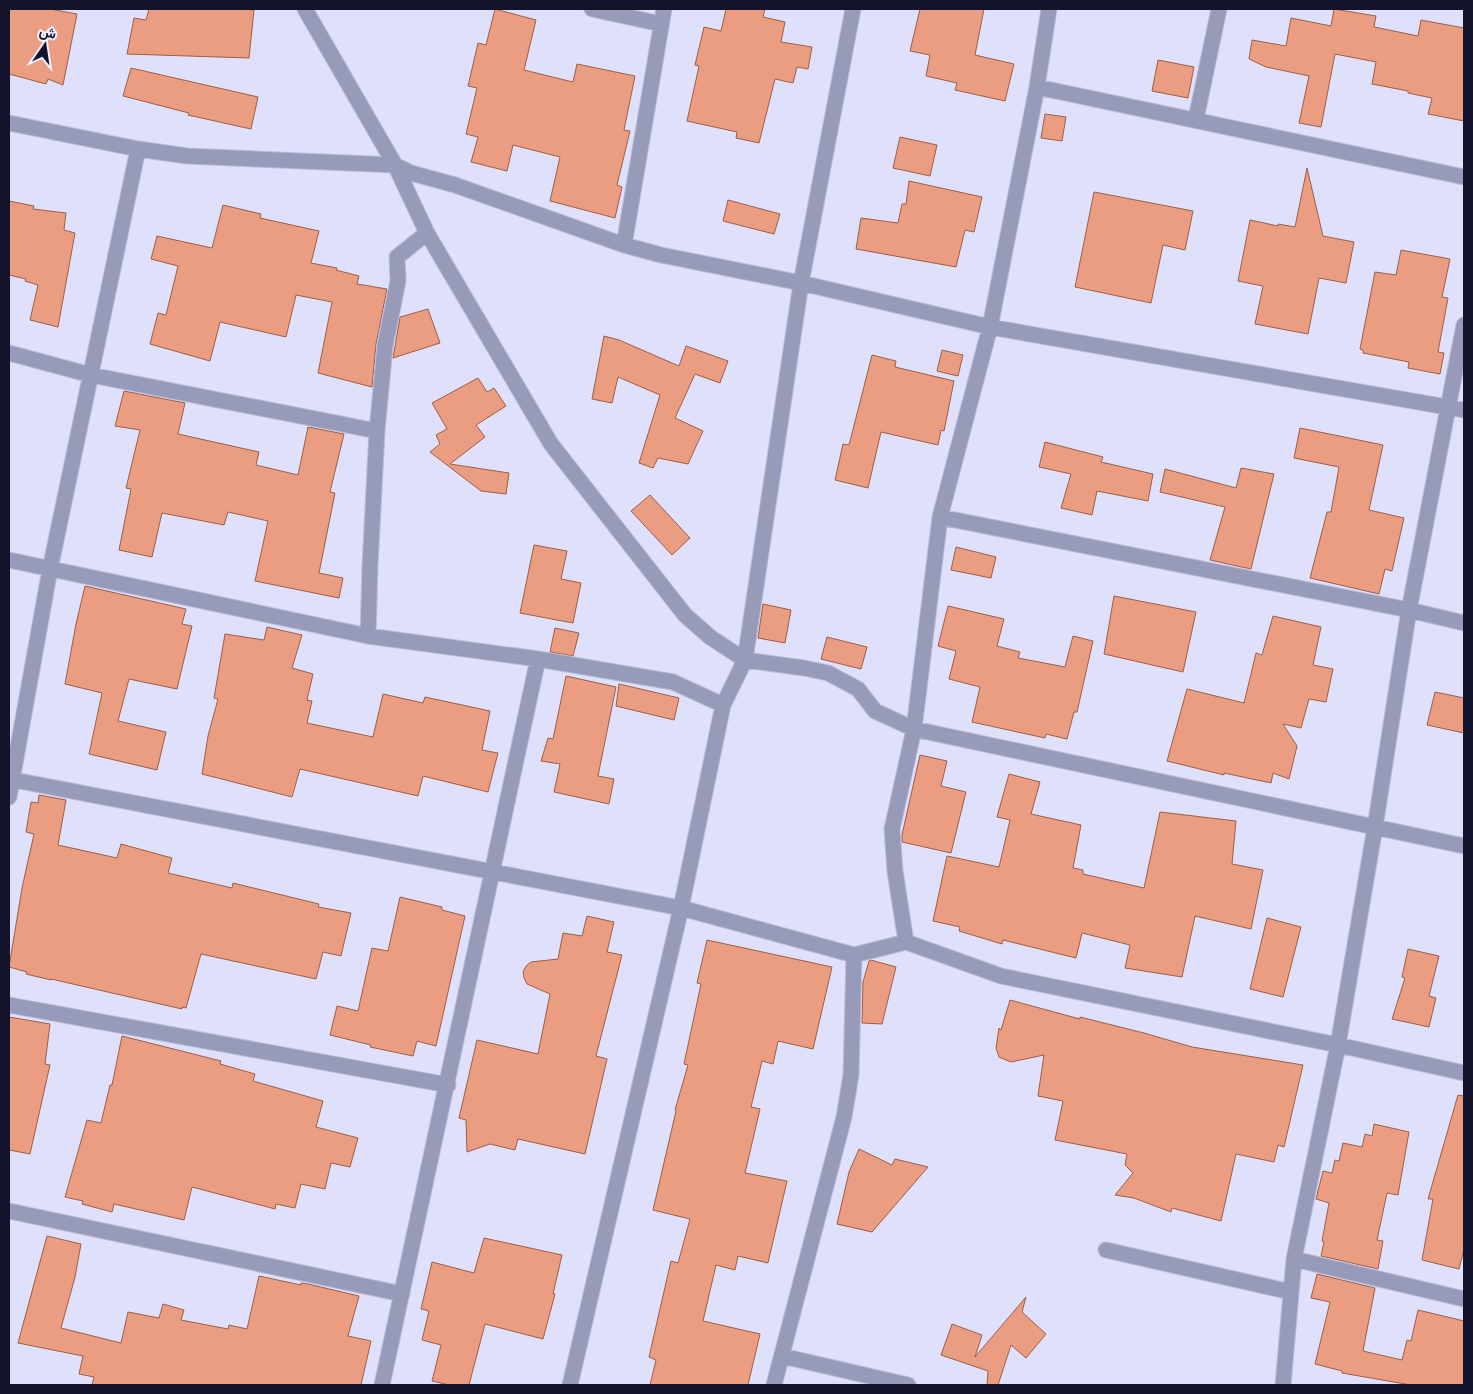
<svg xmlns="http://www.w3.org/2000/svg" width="1473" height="1394" font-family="'Open Sans',Vazirmatn,sans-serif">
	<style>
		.building { fill: #ea9d80; stroke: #9e5e46 }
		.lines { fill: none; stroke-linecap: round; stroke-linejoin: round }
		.street-casing { stroke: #babcd6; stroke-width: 17 }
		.street { stroke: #989ab9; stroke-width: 15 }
	</style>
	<rect width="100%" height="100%" fill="#dfe1fc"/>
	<path class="building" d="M9 9H50L77 14 63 85 48 79 46 84 9 74Z
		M149 9H241L254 10 249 58 127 54 134 18 146 20Z
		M495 9 536 20 524 70 573 82 577 64 635 76 624 130 630 131 617 185 622 187 615 218 550 201 560 157 513 145 507 171 471 162 478 137 466 134 477 88 468 86 478 43 486 45Z
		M726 9H765L763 17 785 22 781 42 812 47 808 69 797 67 793 83 775 79 759 143 736 138 737 132 687 121 699 66 695 65 704 27 721 31Z
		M920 9H984L975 55 1014 64 1005 101 955 90 957 83 926 76 930 55 910 51Z
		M1334 9 1376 16 1374 27 1418 36 1421 20 1464 28V121L1428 114 1432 98 1408 93V91L1372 84 1376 62 1335 54 1321 127 1299 123 1309 76 1266 67 1249 59 1252 40 1286 46 1291 18 1331 26Z
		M1158 60 1194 67 1188 98 1152 91Z
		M131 68 258 97 251 129 188 115 189 113 123 96Z
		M1045 114 1066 117 1062 141 1041 138Z
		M900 137 937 145 930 176 893 168Z
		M1307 168 1323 236 1354 242 1346 283 1319 278 1308 334 1255 324 1263 286 1238 281 1250 220 1278 226V224L1295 227Z
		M909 181 982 197 974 232 965 230 956 267 856 249 861 218 898 223 902 204H906Z
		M1094 192 1193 211 1185 250 1163 245 1151 303 1075 287Z
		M728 200 780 214 774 234 723 221Z
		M9 201 34 206 33 209 66 213 64 230 75 233 58 327 30 320 38 285 25 281 26 279 9 275Z
		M223 205 261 214 260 218 319 231 311 263 337 268 336 270 359 276 357 284 387 289 376 344 372 387 318 373 332 302 296 295 286 337 220 322 210 361 150 344 158 313 166 315 178 266 151 259 157 236 212 248Z
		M1401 250 1450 259 1442 297 1448 298 1438 352 1444 353 1440 374 1408 368 1409 362 1363 353V350L1360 349 1375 272 1396 275Z
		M428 309 440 343 393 358 400 317Z
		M604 336 619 340 679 366 686 346 728 361 720 383 695 374 675 418 703 431 688 464 658 458 653 468 639 463 660 395 618 377 612 403 592 399Z
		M942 350 963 355 958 376 937 371Z
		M872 355 896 361 895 367 954 381 944 431 941 430 938 445 881 432 868 488 835 480 843 444 849 445Z
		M478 378 487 392 494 388 506 406 476 425 485 437 450 464 509 473 506 494 481 491 430 452 440 444 436 435 447 429 432 403Z
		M124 391 185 403 178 434 259 452 256 465 298 475 308 427 344 434 330 492 335 493 319 573 343 578 339 598 255 581 268 521 228 512 224 525 162 513 152 557 119 550 131 489 126 488 140 430 115 426Z
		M1300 428 1383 445 1369 510 1404 518 1392 571 1385 569 1379 594 1310 578 1327 512H1331L1339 467 1294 458Z
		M1045 442 1103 457 1101 462 1153 474 1148 501 1097 491 1092 515 1061 508 1071 474 1039 467Z
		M1241 468 1274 474 1251 569 1210 560 1225 507 1160 492 1165 469 1236 488Z
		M650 495 690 538 672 555 631 511Z
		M534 545 567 551 561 579 581 583 573 623 520 613Z
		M956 547 996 557 991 578 951 570Z
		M85 586 186 609 182 624 192 626 177 689 129 679 118 721 166 732 157 770 89 754 102 693 65 684 76 624Z
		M1114 596 1196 612 1183 672 1104 654Z
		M763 604 791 610 785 643 758 638Z
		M948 606 1004 619 997 646 1020 652 1018 658 1065 667 1073 636 1093 641 1077 712H1074L1067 739 1046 734 1045 738 972 722 980 687 949 679 956 651 938 646Z
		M1273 616 1321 627 1313 665 1333 669 1326 702 1309 699 1301 728 1283 724 1297 746 1289 779 1273 773 1271 783 1224 773V775L1167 761 1187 689 1244 703 1256 653 1262 655Z
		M267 627 302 635 292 668 313 674 307 700 312 701 307 723 373 737 383 694 423 703 425 697 490 711 482 750 498 753 488 792 423 776 418 796 300 769 292 797 202 774 208 736 218 699 214 698 225 634 264 640Z
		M555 628 579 633 573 656 550 652Z
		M827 637 867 647 861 669 821 659Z
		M566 676 616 687 598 776 614 779 609 804 554 792 560 764 541 761 548 738 553 739Z
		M619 684 679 698 674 720 616 706Z
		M1435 692 1464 698V733L1427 725Z
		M920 755 947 761 941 786 966 792 951 853 902 842V835Z
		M1009 774 1040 782 1031 814 1081 825 1073 868 1083 870V874L1144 888 1160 812 1236 821 1232 864 1263 870 1251 929 1195 916 1182 977 1125 968 1130 945 1082 933 1076 958 1003 940 1002 944 959 931 960 927 933 921 947 856 999 867 1010 820 997 817Z
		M39 795 66 800 58 845 117 858 121 844 172 858 168 873 232 888 233 883 319 904 318 907 351 913 341 956 323 952 316 979 201 954 186 1008 182 1007V1009L51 979V980L26 974 27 972 9 967 22 888 34 834 26 832 31 802 38 803Z
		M400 897 442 907V910L465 916 436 1046 417 1041 413 1056 370 1047 371 1045 330 1035 337 1006 358 1011 372 948 388 951Z
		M587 916 614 922 607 952 622 955 596 1056 607 1059 585 1154 518 1139 515 1150 490 1144 467 1152 466 1120 459 1118 477 1040 538 1054 550 994 527 984 524 978 523 972 526 966 531 962 558 959 563 933 582 936Z
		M1267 918 1301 927 1283 997 1250 989Z
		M707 940 832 967 813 1049 778 1041 773 1064 762 1061 751 1107 760 1109 745 1173 787 1181 768 1263 738 1256 735 1270 716 1265 703 1321 760 1334 748 1385H650L656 1360 649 1357 671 1261 678 1263 690 1219 653 1210 676 1111 675 1110 688 1065 684 1064 701 984 697 983Z
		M1408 949 1439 956 1429 996 1436 998 1429 1027 1392 1019 1405 978 1402 977Z
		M871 960 896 967 882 1024 862 1023 863 982 869 961Z
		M1010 1000 1080 1019V1017L1144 1033 1192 1047 1303 1065 1284 1147 1278 1145 1274 1162 1236 1154 1221 1221 1172 1208 1171 1212 1134 1198 1115 1195 1133 1173 1125 1165 1127 1154 1055 1140 1063 1101 1038 1096 1044 1055 1011 1062 999 1057 996 1048 999 1028 1001 1030Z
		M9 1017 50 1024 45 1064 50 1065 30 1154 9 1150Z
		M122 1036 221 1061 220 1064 255 1074 253 1081 323 1101 316 1127 358 1138 350 1167 331 1163 325 1189 301 1184 295 1208 276 1204 275 1209 192 1187 184 1220 114 1204 112 1212 82 1204 83 1201 65 1197 87 1120 101 1123 110 1085H112Z
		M1458 1095 1464 1096V1249L1459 1269 1422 1260 1433 1199H1428Z
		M1374 1124 1409 1132 1398 1195 1387 1193 1377 1240 1383 1241 1378 1269 1321 1256 1324 1242 1322 1241 1329 1203 1316 1199 1323 1171 1332 1173 1335 1160 1339 1161 1343 1143 1362 1147 1365 1134 1372 1136Z
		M859 1149 892 1165 895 1159 928 1167 872 1232 837 1224 849 1172Z
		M47 1236 81 1244 75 1277 61 1328 121 1343 128 1312 159 1318 163 1304 184 1310 181 1320 228 1329 229 1325 247 1329 259 1276 301 1285V1283L308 1284 359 1296 348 1336 371 1341 361 1385H92L94 1377 79 1374 83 1356 18 1343Z
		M484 1238 562 1255 553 1294H555L543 1339 485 1324 469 1385H449L432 1381 441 1345 422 1340 429 1311 421 1309 432 1262 474 1273Z
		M1317 1274 1375 1288 1363 1351 1402 1360 1407 1340 1411 1341 1418 1310 1464 1321V1385H1411L1342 1373V1371L1315 1364 1330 1302 1311 1298Z
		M1026 1297 1022 1312 1046 1334 1026 1358 1011 1345 998 1385H987L988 1371 941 1355 952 1324 982 1335 975 1357Z"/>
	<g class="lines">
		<g class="street-casing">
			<path id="street" d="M305 9 395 165 427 233 551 444 685 615 710 637 745 660 804 668 828 673 858 689 875 711 914 729 1464 846
				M592 9 661 24
				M1037 87 1464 177
				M1196 119 1219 9
				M9 123 138 149 187 156 395 165 411 173 455 185 624 245 661 255 801 283 990 327 1464 410
				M624 245 664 9
				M9 353 91 375 377 431
				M940 517 1409 610 1464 623
				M9 560 368 636 538 659 673 682 723 705
				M368 636 370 566 377 431 385 346 398 281 397 257 427 233
				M9 779 681 908 854 955
				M9 797 50 569 138 149
				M906 942 895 871 892 829 914 729 940 517 990 327 1037 87 1049 9
				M9 1005 448 1085
				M9 1211 402 1294
				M1106 1250 1291 1292
				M1294 1259 1464 1299
				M782 1356 908 1385
				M382 1385C436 1144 485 901 538 659
				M570 1385 681 908 723 705 745 660 801 283 853 9
				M774 1385 844 1117 851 1075 854 955 906 942 1001 976 1338 1045 1464 1073
				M1283 1385 1294 1259 1338 1045 1375 827 1409 610 1464 325"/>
		</g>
		<use href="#street" class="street"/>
	</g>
	<rect width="1473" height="1394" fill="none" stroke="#13132b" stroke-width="20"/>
	<g transform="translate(45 45) rotate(13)" stroke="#eef0fd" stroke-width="4" paint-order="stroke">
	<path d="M0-4L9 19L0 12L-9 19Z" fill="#13132b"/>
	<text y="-8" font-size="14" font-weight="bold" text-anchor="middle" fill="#13132b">ش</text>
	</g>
</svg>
